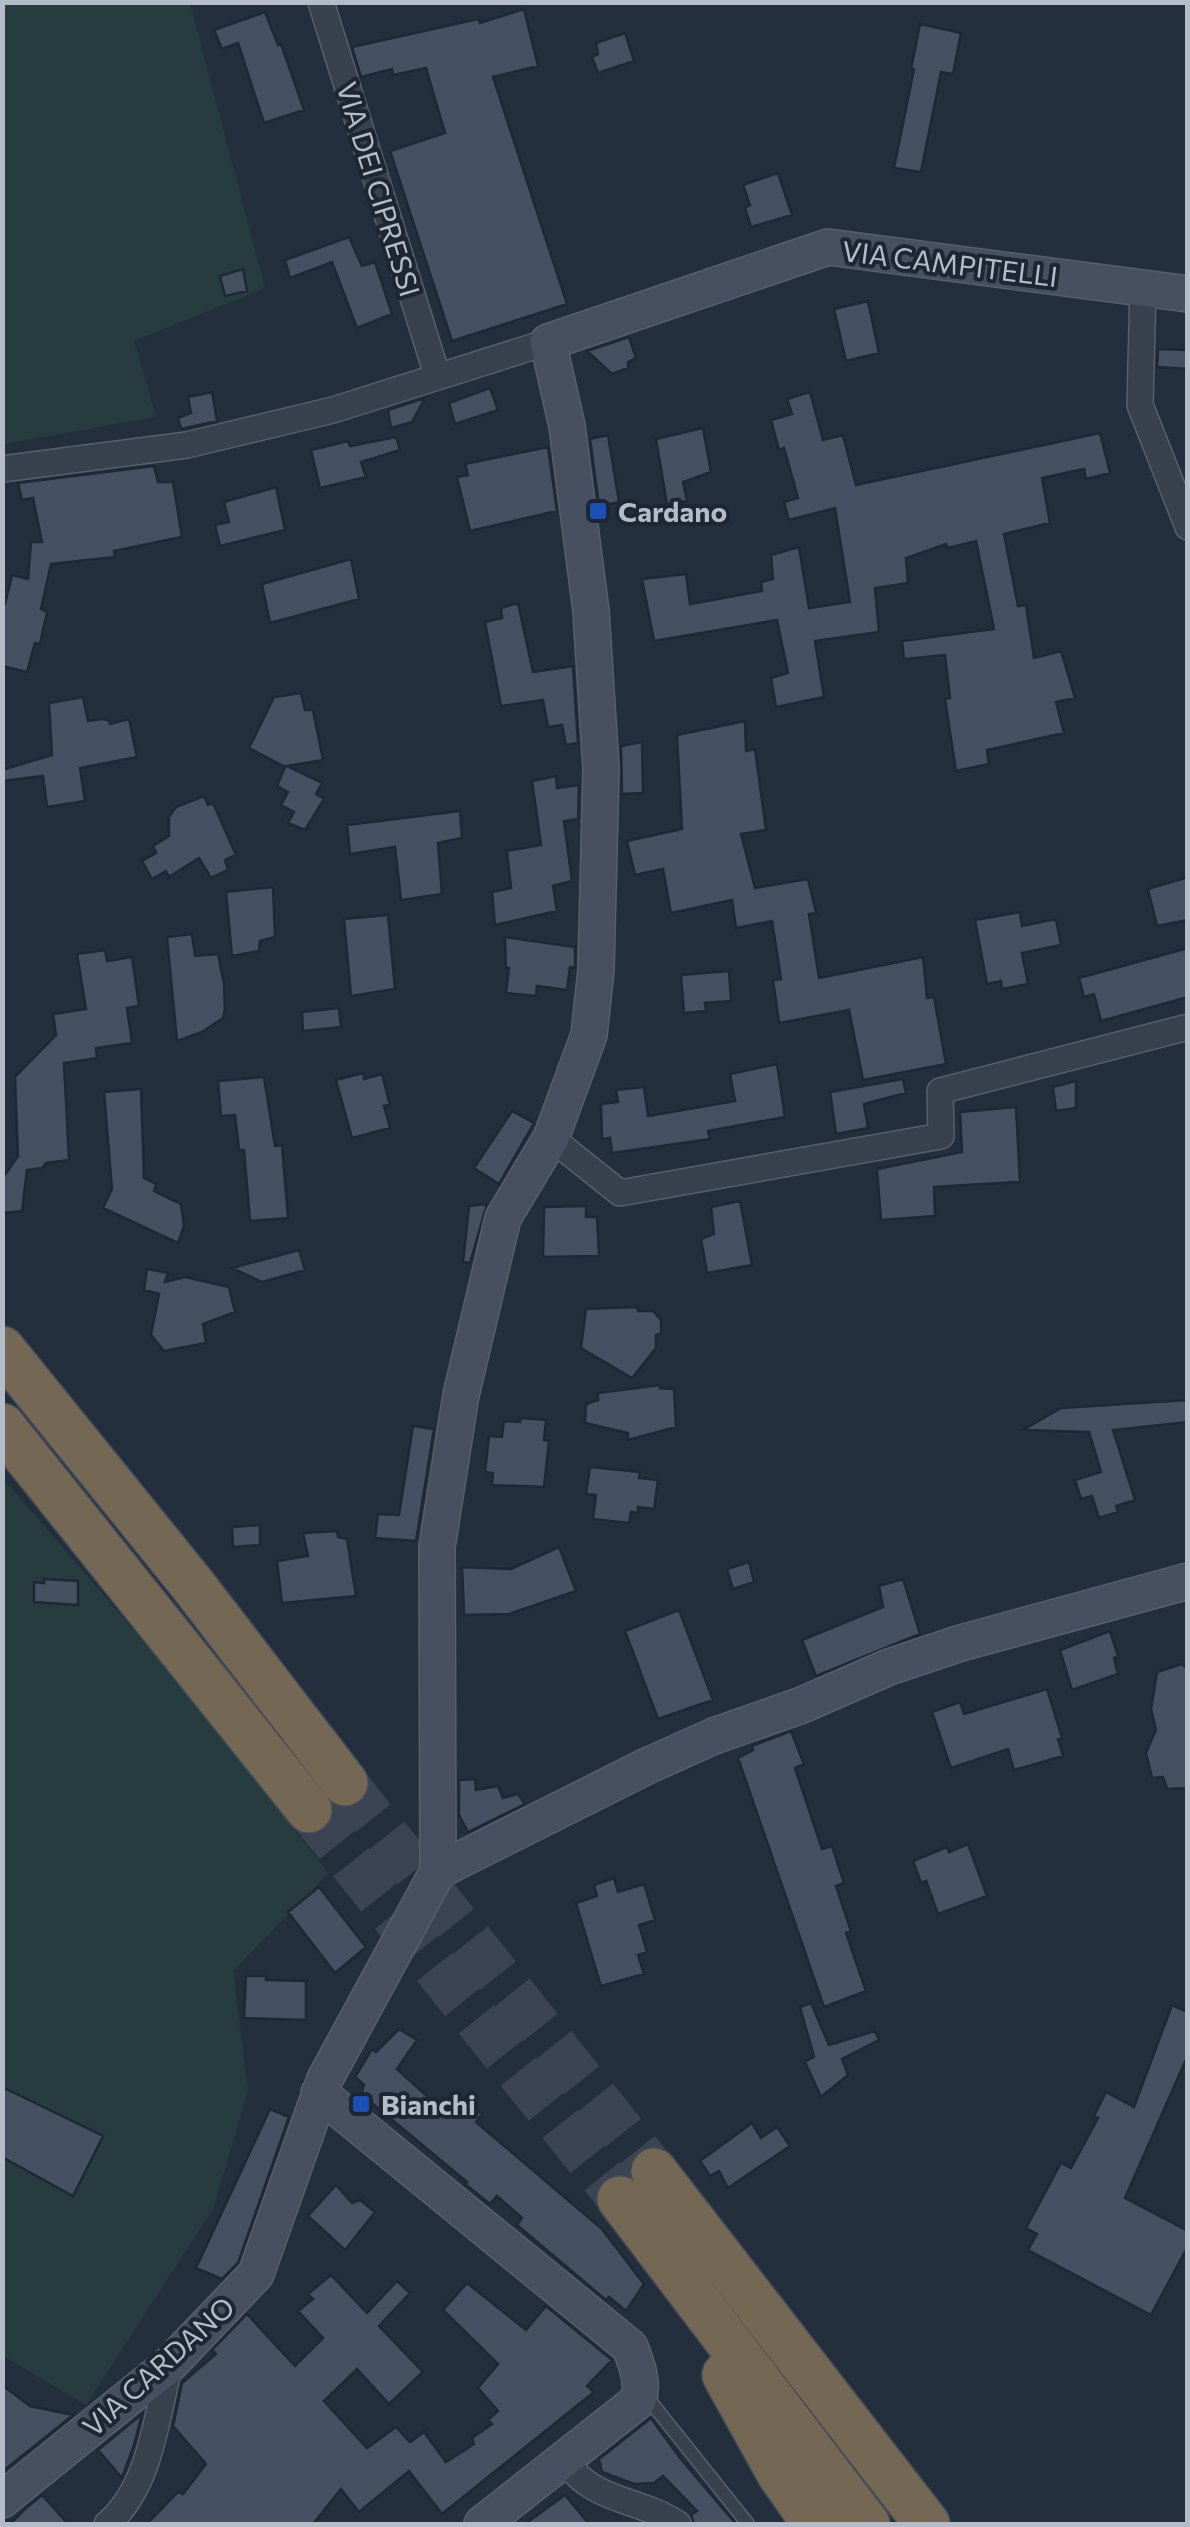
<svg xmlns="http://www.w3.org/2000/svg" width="1190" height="2527" font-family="Commissioner,sans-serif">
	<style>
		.green { fill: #263c3f }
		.building { fill: #455162; stroke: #1f2835; stroke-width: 2.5 }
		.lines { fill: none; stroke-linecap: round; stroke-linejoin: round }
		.highway-tunnel { stroke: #3a4453; stroke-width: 45; stroke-dasharray: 45 22; stroke-linecap: butt }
		.lane-casing { stroke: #565f6c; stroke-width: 15 }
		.street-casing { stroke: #565f6c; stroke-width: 28 }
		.secondary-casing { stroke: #565f6c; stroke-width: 38 }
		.highway-casing { stroke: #434c59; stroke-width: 48 }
		.lane { stroke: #38414e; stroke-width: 12 }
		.street { stroke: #38414e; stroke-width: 25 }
		.secondary { stroke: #465061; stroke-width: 35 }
		.highway { stroke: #746855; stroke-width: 45 }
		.transit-dot { fill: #1a4fb4; stroke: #1d2633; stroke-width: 4 }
		.labels { text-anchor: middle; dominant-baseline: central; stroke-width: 8; stroke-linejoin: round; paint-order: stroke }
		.street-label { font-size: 28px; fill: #b4bcc9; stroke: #1d2633 }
		.poi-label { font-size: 28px; font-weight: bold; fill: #b4bcc9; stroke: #1d2633; text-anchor: start }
	</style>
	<rect width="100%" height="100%" fill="#242f3e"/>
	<path class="green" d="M3 3H190L265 288 134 341 156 417 3 444Z
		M2 1477 145 1643 329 1873 233 1971 248 2091 213 2209 86 2405 3 2356Z"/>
	<path class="building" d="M524 9 538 66 493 77 567 304 452 341 390 151 445 133 426 68 393 75 392 69 361 77 352 47 478 19 480 23Z
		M265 12 278 45 281 44 304 110 264 123 238 43 222 49 214 30Z
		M920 24 961 33 953 74 941 72 921 172 894 168 914 69H911Z
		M625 33 634 61 598 73 592 57 598 54 596 43Z
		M778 173 792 215 751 227 745 208 750 205 743 185Z
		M349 237 362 266 375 262 392 314 357 328 332 262 290 278 285 260Z
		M243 269 247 291 225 296 220 276Z
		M868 301 879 353 846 361 834 309Z
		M629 337 636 358 628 362V368L612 374 587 351Z
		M1158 349 1188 350V369L1157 367Z
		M490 388 498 410 455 424 449 403Z
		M212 392 217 421 181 429 178 418 191 413 188 397Z
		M810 392 823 440 843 435 856 485 1100 433 1110 473 1086 479 1084 469 1042 478 1050 523 1004 534 1018 606 1026 605 1034 658 1061 651 1075 698 1056 702 1064 733 987 750 989 764 956 771 945 699 950 698 945 655 904 659 902 641 994 629 976 541 948 548 946 544 906 558 908 583 875 588 879 632 815 641 824 697 776 707 771 678 788 673 777 620 654 641 642 579 686 574 690 604 762 591 761 582 773 579 771 555 799 547 809 608 850 602 835 508 789 520 784 502 798 498 784 448 779 450 771 420 792 414 787 399Z
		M425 398 412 422 391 428 388 410Z
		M703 428 711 472 683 482 687 501 667 504 656 439Z
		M608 435 619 502 599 506 590 439Z
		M396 437 400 450 361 462 366 477 320 488 311 450 348 441 350 446Z
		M548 447 557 511 470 531 457 477 468 475 465 464Z
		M154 466 158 482H173L182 537 114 551 115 557 51 564 41 609 47 612 40 644 35 643 27 672 2 666V604H5L12 575 28 579 31 542H42L33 498 22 500 18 483Z
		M276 487 285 530 220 546 215 525 229 522 224 502Z
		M351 559 359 599 270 623 262 584Z
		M518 603 533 672 573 666 578 743 566 745 562 725 548 727 543 700 501 706 485 622 502 618 501 608Z
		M301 693 305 710H313L323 760 287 766 322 783 316 794 324 799 305 830 288 823 294 812 281 805 288 792 277 786 285 767 249 748 274 697Z
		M83 697 88 721 101 719 109 720 110 724 129 719 137 757 80 768 85 801 47 807 43 776 2 781V770L52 755 49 703Z
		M745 721 746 751 755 749 766 830 741 834 755 888 808 879 816 913 809 914 819 978 923 957 927 998 934 997 946 1064 863 1080 849 1010 779 1023 773 980 781 979 772 921 736 928 732 900 671 913 663 869 635 875 627 841 682 829 677 735Z
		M642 742 643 793 622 794 621 746Z
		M556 776 557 788 579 785 578 819 564 821 572 881 553 886 557 911 495 925 492 892 511 888 507 851 541 845 532 781Z
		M204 796 208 805 213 803 236 855 225 860 228 870 211 878 199 858 169 877 166 871 152 879 142 861 156 853 153 846 169 836V817L176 807Z
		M460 811 462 838 438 843 442 894 401 900 395 847 350 854 347 825Z
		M1188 877V920L1157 926 1148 889Z
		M273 887 275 937 260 941 259 951 232 956 226 892Z
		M1020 912 1022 926 1056 919 1061 945 1022 953 1028 984 1002 989 1001 981 987 984 975 920Z
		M388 915 395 989 351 996 344 919Z
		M192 934 195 956 218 954 224 984 225 1009 223 1018 202 1032 177 1041 167 937Z
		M505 937 575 947V968L570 967 567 990 537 986 536 996 506 993 509 968H506Z
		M1188 948V997L1101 1021 1094 994 1084 997 1079 978Z
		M105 950 107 961 132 957 139 1006 127 1008 132 1043 96 1048 97 1058 64 1063 69 1160 46 1163 42 1168 27 1170 22 1211 2 1213V1179L18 1156 15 1077 56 1035 53 1014 86 1009 77 954Z
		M729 971 731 1001 705 1003 706 1011 684 1013 681 975Z
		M339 1008 341 1027 303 1031 302 1012Z
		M777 1064 785 1117 708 1131 710 1139 612 1153 610 1138 602 1139 601 1104 618 1102 616 1090 644 1087 648 1116 735 1101 730 1074Z
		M363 1073 364 1079 382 1074 390 1105 384 1106 390 1128 352 1138 336 1080Z
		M264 1077 275 1146 282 1145 288 1218 250 1221 244 1150H239L235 1115 221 1116 218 1081Z
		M903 1079 906 1093 864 1104 868 1128 836 1134 830 1092Z
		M1076 1081V1108L1056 1111 1053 1087Z
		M141 1089 144 1178 156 1184 154 1191 181 1204 184 1226 178 1243 103 1208 112 1189 104 1092Z
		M1016 1107 1020 1182 934 1187 935 1216 881 1220 877 1169 962 1152 960 1112Z
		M512 1111 534 1123 499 1184 474 1168Z
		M740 1201 752 1265 707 1273 701 1239 714 1234 711 1207Z
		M487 1204 470 1263 463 1262 469 1206Z
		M586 1206V1217H597L599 1256 543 1257 544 1207Z
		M299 1250 305 1270 262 1282 232 1268Z
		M147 1269 168 1273 165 1282 185 1277 229 1287 235 1312 203 1324 206 1343 164 1351 151 1335 159 1294 144 1290Z
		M637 1307 638 1311H653L661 1320V1333L656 1335V1348L632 1378 581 1348 586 1309Z
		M660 1385V1388L674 1389 676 1427 628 1440V1433L585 1423 586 1404 598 1400V1393Z
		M1188 1400V1422L1113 1430 1135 1500 1116 1506 1118 1512 1099 1518 1092 1496 1081 1499 1075 1480 1101 1472 1089 1432 1023 1430 1061 1408Z
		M520 1418 546 1420 544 1440 549 1441 544 1487 492 1485 493 1473 485 1472 489 1436 502 1437 504 1421 520 1422Z
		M413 1426 434 1429 416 1541 375 1538 378 1514 399 1515Z
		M590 1467 640 1472 639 1478 658 1480 654 1509 638 1507V1513L631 1512 629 1523 593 1519 596 1495 586 1494Z
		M260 1525V1545L233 1547 232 1527Z
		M337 1531 338 1537 347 1539 356 1596 282 1603 277 1561 308 1556 303 1533Z
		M559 1547 576 1591 509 1614 464 1615 462 1567 511 1569Z
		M749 1562 754 1582 733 1589 727 1569Z
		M44 1579 78 1581V1605L34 1602V1582L44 1583Z
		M903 1579 920 1634 816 1676 802 1640 883 1607 879 1586Z
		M679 1610 713 1700 658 1719 625 1631Z
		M1110 1631 1118 1656 1114 1658 1118 1674 1072 1690 1060 1650Z
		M1182 1664 1188 1669V1788L1167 1789 1163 1777 1152 1778 1146 1753 1156 1730 1151 1709 1157 1672Z
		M1047 1689 1062 1738 1058 1739 1063 1756 1014 1770 1008 1749 951 1768 932 1712 960 1702 964 1714Z
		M791 1731 804 1764 795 1768 822 1849 832 1846 844 1883 836 1886 851 1931 846 1933 866 1991 824 2007 738 1758 753 1750 752 1746Z
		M475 1779 476 1790 498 1786 503 1798 518 1794 525 1804 468 1832 459 1815V1780Z
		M968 1844 987 1896 938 1914 926 1881 921 1883 913 1861 947 1847 949 1852Z
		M614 1878 618 1892 644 1884 655 1920 639 1925 647 1952 638 1955 644 1974 601 1986 576 1903 597 1896 594 1885Z
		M319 1887 366 1947 335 1973 288 1912Z
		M246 1976H266V1980L306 1981V2020L244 2018Z
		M811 2003 829 2045 875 2031 879 2040 842 2059 848 2075 821 2097 805 2062 814 2057 800 2007Z
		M1172 2005 1188 2012V2055L1125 2198 1188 2231V2246L1151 2315 1028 2250 1037 2234 1026 2228 1061 2163 1071 2168 1098 2118 1094 2116 1106 2092 1134 2107Z
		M399 2029 417 2040 397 2069 441 2109 452 2094 482 2114 476 2122 602 2229 644 2284 626 2311 609 2297 606 2300 517 2225 522 2218 497 2196 490 2204 465 2184 467 2182 361 2094 364 2085 355 2077 372 2049 376 2052Z
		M2 2087 103 2136 73 2196 2 2157Z
		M270 2109 289 2117 238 2263 222 2279 196 2268Z
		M752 2123 761 2138 777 2127 790 2146 728 2188 719 2171 710 2176 700 2161Z
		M336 2185 352 2203 360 2200 375 2212 345 2250 308 2216Z
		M331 2275 367 2313 397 2281 410 2293 379 2326 423 2372 389 2404 357 2369 324 2401 367 2448 396 2427 410 2442 424 2432 446 2462 474 2444 472 2438 492 2424 488 2420 498 2411 478 2388 498 2364 443 2310 467 2283 526 2330 546 2306 612 2360 587 2386 594 2392 442 2514 409 2471 359 2512 341 2489 313 2524H147L178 2492 183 2494 206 2464 173 2426 182 2383 216 2354 212 2350 247 2314 295 2366 323 2338 298 2311 313 2299 308 2294Z
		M2 2385 30 2406 73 2415 2 2472Z
		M142 2414 134 2445 122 2478 98 2450Z
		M651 2418 680 2458 736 2524H694L691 2515 697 2511 663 2476 654 2483 634 2484 602 2472 599 2459Z
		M42 2495 68 2524H10L26 2508Z
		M565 2495 589 2524H525Z"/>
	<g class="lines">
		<path class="highway-tunnel" d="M345 1783 654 2171
			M309 1810 620 2199"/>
		<g class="lane-casing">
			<path id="lane" d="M646 2396 748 2524"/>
		</g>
		<g class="street-casing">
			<path id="street" d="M321 2 437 375
				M1143 288 1140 405 1188 527
				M2 469 187 445 333 410 548 342
				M551 1138 620 1193 941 1136 940 1091 1188 1027
				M565 2461C594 2503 639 2498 678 2524
				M107 2524C151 2487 156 2417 170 2364"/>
		</g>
		<g class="secondary-casing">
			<path id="secondary" d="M438 1871 647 1766 714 1736 802 1705 889 1667 961 1643 1188 1581
				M319 2093 630 2347C637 2365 644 2383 638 2401L482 2524
				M2 2500 170 2364 256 2274 325 2079 438 1871 437 1547 461 1395 503 1218 551 1138 589 1035 596 970 601 768 591 611 567 426 548 342 828 247 1188 294"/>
		</g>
		<g class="highway-casing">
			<path id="highway" d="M2 1349 192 1584 345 1783
				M2 1426 309 1810
				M654 2171 927 2524
				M620 2199 867 2524
				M725 2375 780 2474 815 2524"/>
		</g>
		<use href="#lane" class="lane"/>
		<use href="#street" class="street"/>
		<use href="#secondary" class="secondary"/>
		<use href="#highway" class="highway"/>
	</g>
	<g class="transit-dot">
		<rect x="588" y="501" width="20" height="20" rx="5"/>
		<rect x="351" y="2094" width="20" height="20" rx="5"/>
	</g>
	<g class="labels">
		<g class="street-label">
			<text transform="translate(379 189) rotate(73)">VIA DEI CIPRESSI</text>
			<text transform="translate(950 263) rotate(7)">VIA CAMPITELLI</text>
			<text transform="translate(158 2366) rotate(-42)">VIA CARDANO</text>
		</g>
		<g class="poi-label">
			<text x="618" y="511">Cardano</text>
			<text x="381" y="2104">Bianchi</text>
		</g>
	</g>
	<rect width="1190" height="2527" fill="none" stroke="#b4bcc9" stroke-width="10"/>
</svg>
